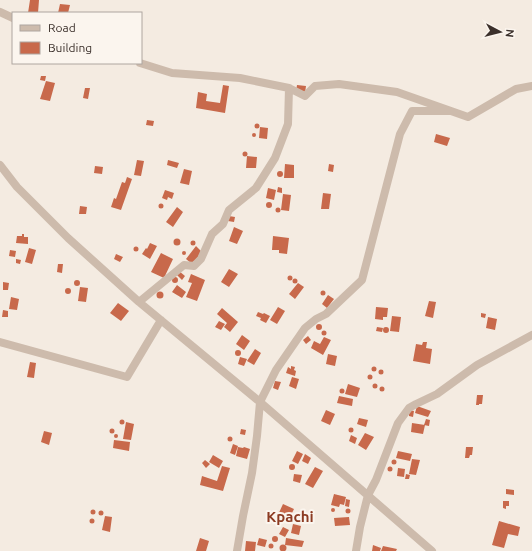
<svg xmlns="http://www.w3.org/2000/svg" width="532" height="551" font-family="Ubuntu,sans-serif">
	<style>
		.building { fill: #c8694b }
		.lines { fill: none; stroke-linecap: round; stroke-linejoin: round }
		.minor { stroke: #cdbbac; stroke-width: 8 }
		.labels { text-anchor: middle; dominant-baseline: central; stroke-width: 4; stroke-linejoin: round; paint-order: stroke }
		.quarter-label { font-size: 15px; font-weight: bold; fill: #8c3b22; stroke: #fbf5ee }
	</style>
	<rect width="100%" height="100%" fill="#f4ebe1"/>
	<path class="building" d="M30 0H39L38 13H28Z
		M60 4 70 5 68 13H58Z
		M41 76H46L45 81 40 80Z
		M46 81 55 83 50 101 40 99Z
		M223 85 229 86 225 113 196 108 198 92 207 94 206 101 220 103Z
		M297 85 306 86 305 93 296 91Z
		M85 88H90L88 99 83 98Z
		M147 120 154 121 153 126 146 125Z
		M254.5 126a2.5 2.5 0 1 1 5 0a2.5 2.5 0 1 1-5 0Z
		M260 127 268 128 267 139 259 138Z
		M252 135a2 2 0 1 1 4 0a2 2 0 1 1-4 0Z
		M436 134 450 138 447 146 434 142Z
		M242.5 154a2.5 2.5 0 1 1 5 0a2.5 2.5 0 1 1-5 0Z
		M247 156 257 157 256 168H246Z
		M137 160 144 161 141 176 134 175Z
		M168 160 179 163 177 168 167 165Z
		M285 164 294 165V178H284Z
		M329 164 334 165 333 172 328 171Z
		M95 166 103 167 102 174 94 173Z
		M184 169 192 171 189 185 180 183Z
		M277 174a3 3 0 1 1 6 0a3 3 0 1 1-6 0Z
		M127 177 132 179 121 210 111 207 114 198 116 199 122 182 125 183Z
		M278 187 282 188V193L277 192Z
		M268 188 276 190 274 200 266 198Z
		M165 190 174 193 172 199 168 197 167 200 162 198Z
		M323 193 331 194 329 209H321Z
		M283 194 291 195 289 211 281 210Z
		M266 205a3 3 0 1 1 6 0a3 3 0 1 1-6 0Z
		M158.5 206a2.5 2.5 0 1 1 5 0a2.5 2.5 0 1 1-5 0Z
		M80 206 87 207 86 214H79Z
		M177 207 183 212 173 227 166 222Z
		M275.5 210a2.5 2.5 0 1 1 5 0a2.5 2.5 0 1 1-5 0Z
		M229 216 235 217 234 222 228 221Z
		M234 227 243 231 237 244 229 241Z
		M22 234H24V237H28V244L16 243 17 236H22Z
		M273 236 289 238 287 254 279 253V250H272Z
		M173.5 242a3.5 3.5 0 1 1 7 0a3.5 3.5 0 1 1-7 0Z
		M190.5 243a2.5 2.5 0 1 1 5 0a2.5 2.5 0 1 1-5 0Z
		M150 243 157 246 150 259 142 254 146 248 147 249Z
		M196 246 202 252 192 264 186 259Z
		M133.5 249a2.5 2.5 0 1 1 5 0a2.5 2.5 0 1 1-5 0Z
		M29 248 36 250 32 264 25 262Z
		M10 250 16 251 15 257 9 256Z
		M182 253a2 2 0 1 1 4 0a2 2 0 1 1-4 0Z
		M161 253 173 259 164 278 151 272Z
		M116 254 123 257 120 262 114 259Z
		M16 259 21 260 20 264 16 263Z
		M58 264H63L62 273 57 272Z
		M229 269 238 274 229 287 221 282Z
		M179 271 185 276 182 280 176 274Z
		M191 274 205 280 197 301 186 297 192 283 188 282Z
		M287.5 278a2.5 2.5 0 1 1 5 0a2.5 2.5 0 1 1-5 0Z
		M172 280a3 3 0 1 1 6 0a3 3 0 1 1-6 0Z
		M292.5 281a2.5 2.5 0 1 1 5 0a2.5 2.5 0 1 1-5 0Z
		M74 283a3 3 0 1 1 6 0a3 3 0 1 1-6 0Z
		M3 282 9 283 8 290H3Z
		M298 283 304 287 295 299 289 294Z
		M177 285 186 292 182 298 172 292Z
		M80 287 88 288 86 302 78 301Z
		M65 291a3 3 0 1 1 6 0a3 3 0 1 1-6 0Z
		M320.5 293a2.5 2.5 0 1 1 5 0a2.5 2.5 0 1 1-5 0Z
		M156.5 295a3.5 3.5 0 1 1 7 0a3.5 3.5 0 1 1-7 0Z
		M328 295 334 299 327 308 322 304Z
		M11 297 19 299 17 310 9 309Z
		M429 301 436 302 433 318 425 316Z
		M118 303 129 311 121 321 110 313Z
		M278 307 285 311 277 324 270 320Z
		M376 307 388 308 387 317H383V320L375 319Z
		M222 308 238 322 230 332 224 327 227 323 217 314Z
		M3 310 8 311V317H2Z
		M258 312 263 314 264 313 270 316 266 323 260 320 261 318 256 316Z
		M481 313 486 314 485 318 481 317Z
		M392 316 401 317 399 332 390 331Z
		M488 317 497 319 495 330 486 328Z
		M219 321 225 324 221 330 215 327Z
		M316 327a3 3 0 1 1 6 0a3 3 0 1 1-6 0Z
		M377 327 383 328 382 332 376 331Z
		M383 330a3 3 0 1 1 6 0a3 3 0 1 1-6 0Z
		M321.5 333a2.5 2.5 0 1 1 5 0a2.5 2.5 0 1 1-5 0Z
		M242 335 250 341 244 350 236 344Z
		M308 336 311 340 306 344 303 340Z
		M324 337 331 340 323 355 311 348 314 341 320 344Z
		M423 342H427L426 348 432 349 430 364 413 361 416 344 422 345Z
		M255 349 261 353 254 365 247 361Z
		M235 353a3 3 0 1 1 6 0a3 3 0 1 1-6 0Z
		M328 354 337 356 335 366 326 364Z
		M240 357 247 359 244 366 238 364Z
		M30 362 36 363 34 378 27 377Z
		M291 366 295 367 294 370 296 371 295 376 286 373 288 367 291 369Z
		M371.5 369a2.5 2.5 0 1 1 5 0a2.5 2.5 0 1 1-5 0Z
		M378.5 372a2.5 2.5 0 1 1 5 0a2.5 2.5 0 1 1-5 0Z
		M367.5 377a2.5 2.5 0 1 1 5 0a2.5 2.5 0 1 1-5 0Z
		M292 377 299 379 296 389 289 386Z
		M275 381 281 382 278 390 273 388Z
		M372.5 386a2.5 2.5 0 1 1 5 0a2.5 2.5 0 1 1-5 0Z
		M348 384 360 388 357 397 345 394Z
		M379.5 389a2.5 2.5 0 1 1 5 0a2.5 2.5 0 1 1-5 0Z
		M339.5 391a2.5 2.5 0 1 1 5 0a2.5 2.5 0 1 1-5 0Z
		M477 395H483L482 404H479V405H476Z
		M339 396 353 399 352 406 337 403Z
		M417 406 431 411 428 417 415 413Z
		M326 410 335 414 330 425 321 421Z
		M409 410 414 411 413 417 409 416Z
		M359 418 368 420 366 427 357 424Z
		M426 419 430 420 429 426 424 425Z
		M119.5 422a2.5 2.5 0 1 1 5 0a2.5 2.5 0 1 1-5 0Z
		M126 422 134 424 131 440 123 439Z
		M412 423 425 425 423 434 411 432Z
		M348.5 430a2.5 2.5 0 1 1 5 0a2.5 2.5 0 1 1-5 0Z
		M109.5 431a2.5 2.5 0 1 1 5 0a2.5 2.5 0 1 1-5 0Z
		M241 429 246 430 245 435 240 434Z
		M44 431 52 433 49 445 41 442Z
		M365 433 374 437 366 450 358 445Z
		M114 436a2 2 0 1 1 4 0a2 2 0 1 1-4 0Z
		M351 435 357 438 355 444 349 441Z
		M227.5 439a2.5 2.5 0 1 1 5 0a2.5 2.5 0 1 1-5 0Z
		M114 440 130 442 129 451 113 448Z
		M233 444 238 446 235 455 230 453Z
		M238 447 243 448 244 447 250 449 247 459 236 456Z
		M466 447H473L472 455H470L469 458H465Z
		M297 451 303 454 298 464 292 461Z
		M398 451 412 454 410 461 396 458Z
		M305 454 311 458 308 464 302 461Z
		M213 455 223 461 219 468 209 462Z
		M412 459 420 460 416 475 409 474Z
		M391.5 462a2.5 2.5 0 1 1 5 0a2.5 2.5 0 1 1-5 0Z
		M205 460 210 464 206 468 202 463Z
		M289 467a3 3 0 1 1 6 0a3 3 0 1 1-6 0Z
		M222 466 230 468 223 491 200 485 202 476 217 481Z
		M387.5 469a2.5 2.5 0 1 1 5 0a2.5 2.5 0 1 1-5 0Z
		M315 467 323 471 313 488 305 484Z
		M398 468 405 469 404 477 397 476Z
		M294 474 302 475 300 483 293 481Z
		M406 474 410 475 409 479H405Z
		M506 489 514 490V495L506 494Z
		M334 494 346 497 344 505 340 504 339 507 331 505Z
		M346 499 350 500 349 507 345 506Z
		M503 501H509V506H506V509L503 508Z
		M283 504 294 509 290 517 285 515 283 519 277 517Z
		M331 510a2 2 0 1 1 4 0a2 2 0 1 1-4 0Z
		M345.5 511a2.5 2.5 0 1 1 5 0a2.5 2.5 0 1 1-5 0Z
		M90.5 512a2.5 2.5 0 1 1 5 0a2.5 2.5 0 1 1-5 0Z
		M98.5 513a2.5 2.5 0 1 1 5 0a2.5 2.5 0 1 1-5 0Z
		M105 516 112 517 110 532 102 530Z
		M292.5 519a2.5 2.5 0 1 1 5 0a2.5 2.5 0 1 1-5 0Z
		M349 517 350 525 335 526 334 518Z
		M89.5 521a2.5 2.5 0 1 1 5 0a2.5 2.5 0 1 1-5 0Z
		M499 521 520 527 518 536 508 534 504 548 492 545Z
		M293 524 301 526 299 535 291 533Z
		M283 527 289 530 285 537 279 534Z
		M272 539a3 3 0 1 1 6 0a3 3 0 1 1-6 0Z
		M200 538 209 541 206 551H196Z
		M259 538 267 540 265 547 257 545Z
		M286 538 304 541 302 547 285 545Z
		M246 541 256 542 255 551H245Z
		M268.5 546a2.5 2.5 0 1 1 5 0a2.5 2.5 0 1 1-5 0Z
		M279.5 548a3.5 3.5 0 1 1 7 0a3.5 3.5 0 1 1-7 0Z
		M373 545 381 548 380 551H372Z
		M383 546 397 549 396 551H381Z"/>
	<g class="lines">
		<path class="minor" d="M0 12 13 18
			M140 63 172 73 240 78 289 88 305 96 315 86 339 84 397 92 468 117 516 89 532 86
			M0 165 17 187 68 238 139 302 260 402 432 551
			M139 302 184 265 194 266 201 259 212 234 223 224 229 210 256 188 275 158 288 124 289 88
			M0 342 127 377 161 320
			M237 551 243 516 252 473 257 436 260 402 276 370 305 328 316 319 326 314 362 280 400 134 412 111H450
			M356 551 360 527 368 495 376 480 398 423 409 408 416 404 437 394 477 365 532 335"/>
	</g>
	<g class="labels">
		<g class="quarter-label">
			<text x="290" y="516">Kpachi</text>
		</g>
	</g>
	<rect x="12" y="12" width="130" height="52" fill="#fbf5ee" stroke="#aea6a0"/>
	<rect x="20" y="25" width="20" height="6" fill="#cdbbac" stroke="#aea6a0"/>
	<text x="48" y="32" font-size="12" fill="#3b302b">Road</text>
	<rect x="20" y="42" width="20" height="12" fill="#c8694b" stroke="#aea6a0"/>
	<text x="48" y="52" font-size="12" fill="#3b302b">Building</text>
	<g transform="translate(500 32) rotate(97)" stroke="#fbf5ee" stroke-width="3" paint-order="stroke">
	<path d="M0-3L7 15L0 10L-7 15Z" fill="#3b302b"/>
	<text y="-6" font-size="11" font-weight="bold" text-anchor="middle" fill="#3b302b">N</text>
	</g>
</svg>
